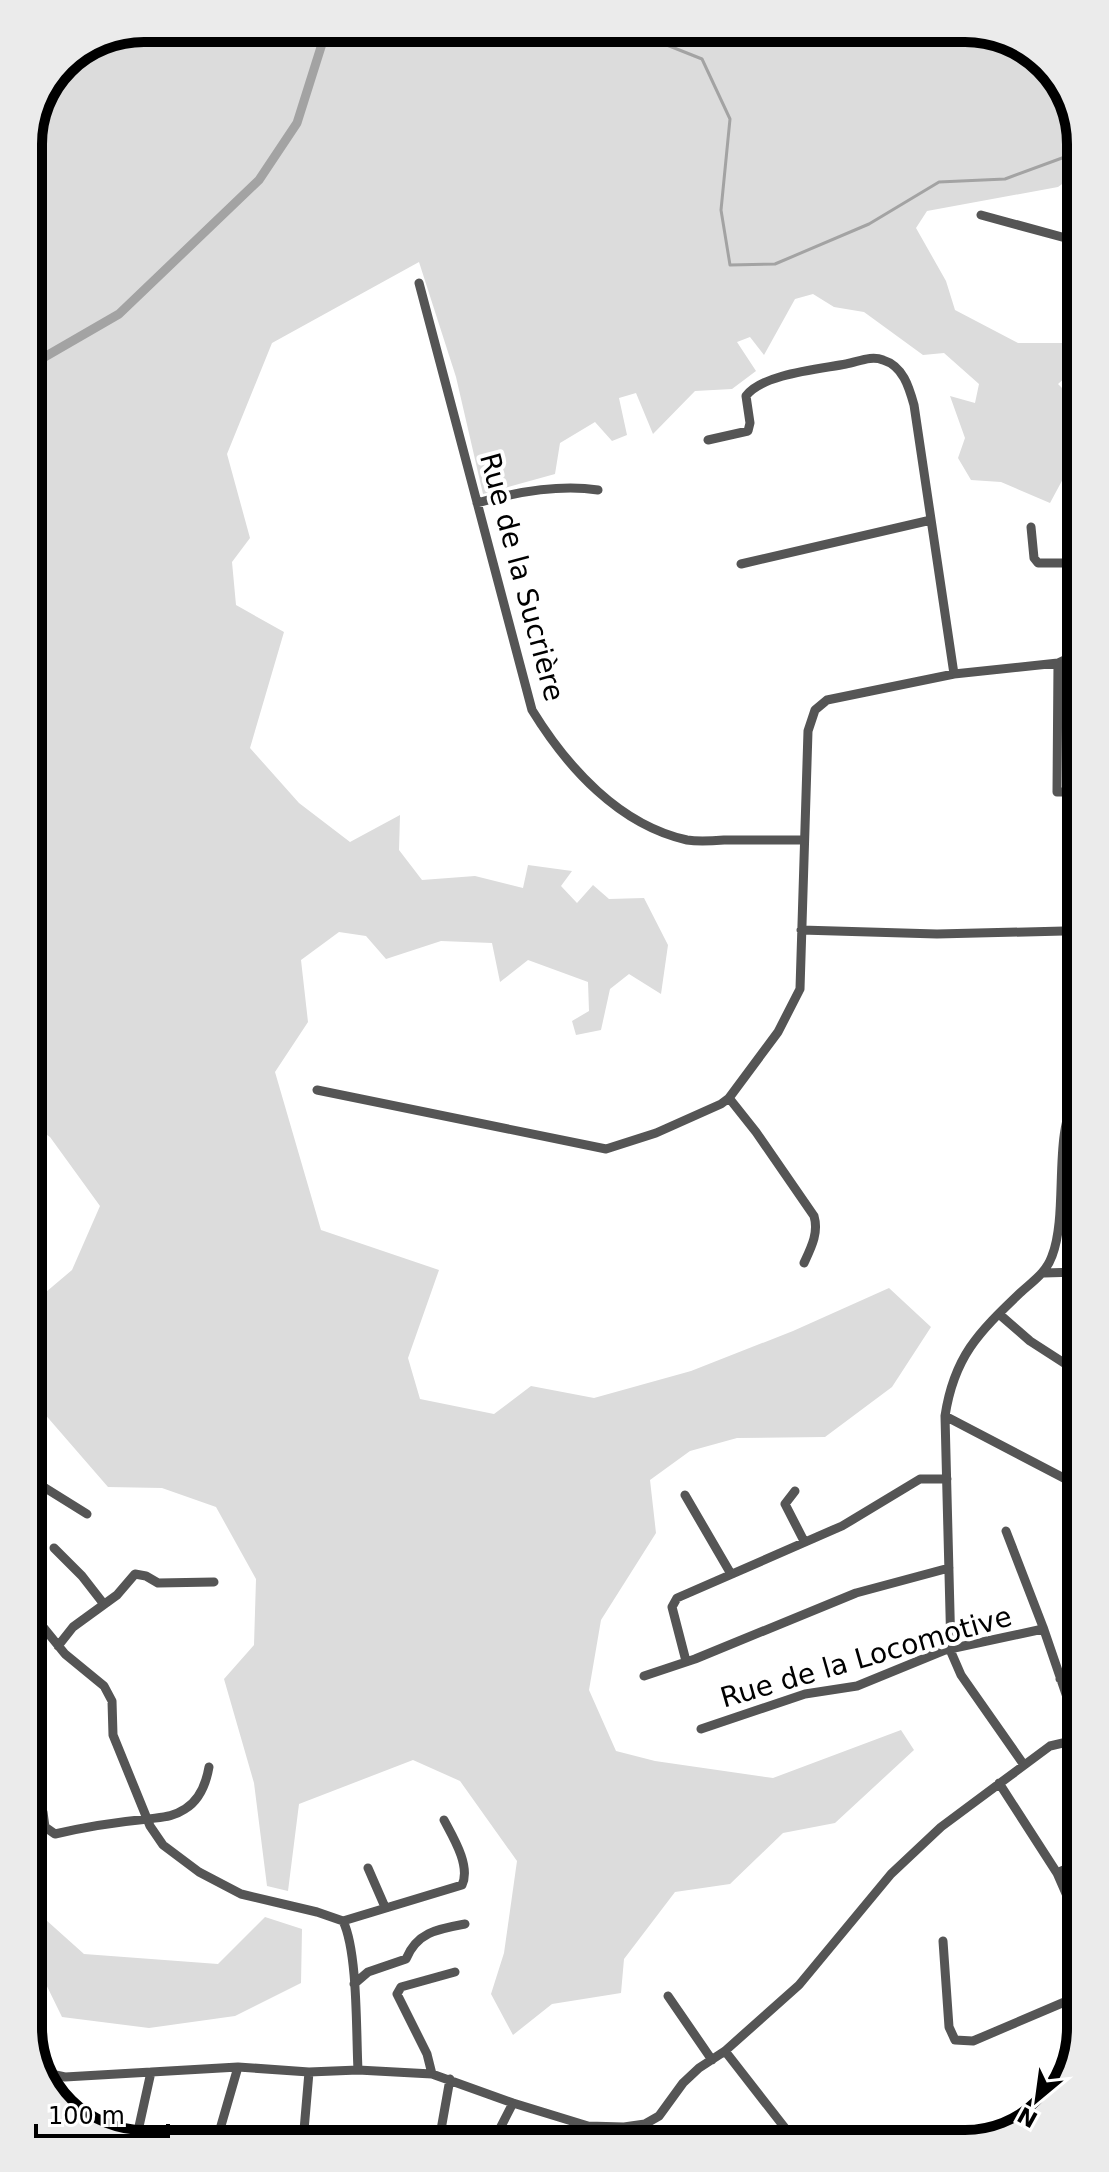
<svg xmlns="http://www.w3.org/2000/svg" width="1109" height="2172" font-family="'DejaVu Sans',sans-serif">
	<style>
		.green { fill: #dcdcdc }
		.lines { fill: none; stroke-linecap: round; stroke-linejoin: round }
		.stream { stroke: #a3a3a3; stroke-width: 3 }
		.canal { stroke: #a3a3a3; stroke-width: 9 }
		.minor { stroke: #555; stroke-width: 9 }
		.labels { text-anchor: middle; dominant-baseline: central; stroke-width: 8; stroke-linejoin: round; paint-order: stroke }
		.street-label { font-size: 28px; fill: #000; stroke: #fff }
		.rim { fill: none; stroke: #000; stroke-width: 10 }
	</style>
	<rect width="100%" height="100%" fill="#fff"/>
	<path class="green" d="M145 28H973L1035 52 1072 100 1073 176 1058 187 927 211 916 228 946 281 955 310 1018 343H1068L1073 348 1074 370 1058 384 1074 400V479L1064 477 1050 503 1001 482 971 480 958 458 965 438 950 396 975 403 979 384 944 353 923 355 864 312 834 307 813 294 795 299 764 355 750 337 737 342 756 371 732 389 695 391 653 434 636 393 619 398 627 435 612 441 595 422 560 443 555 474 483 494 456 377 419 262 272 343 227 454 250 538 232 562 236 605 284 632 250 748 299 803 350 842 400 815 399 850 422 880 475 876 523 888 528 865 572 871 561 886 577 903 593 885 609 899 644 898 668 945 661 994 629 974 610 989 601 1030 576 1035 572 1021 589 1011 588 982 528 960 500 982 492 943 441 941 386 959 366 936 339 932 301 960 308 1022 275 1072 321 1230 439 1270 408 1358 420 1399 494 1414 531 1386 594 1398 691 1371 793 1331 889 1288 931 1327 892 1387 825 1437 737 1438 690 1451 650 1480 656 1533 601 1620 589 1690 616 1751 655 1761 773 1778 901 1730 914 1750 835 1823 783 1833 730 1884 675 1892 624 1959 621 1993 552 2004 513 2035 491 1994 504 1953 517 1861 460 1781 413 1760 299 1804 288 1891 267 1886 254 1783 224 1679 254 1645 256 1579 216 1507 162 1488 108 1487 36 1404 34 1405 33 1303 72 1270 100 1206 50 1137 33 1125 28 137 62 62Z
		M36 1911 84 1954 218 1964 265 1917 302 1929 301 1983 235 2016 149 2028 62 2017 40 1972 36 1969Z"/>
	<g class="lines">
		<path class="stream" d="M624 28 702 59 730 119 721 210 730 265 775 264 869 224 939 182 1005 179 1073 154"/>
		<path class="canal" d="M29 366 119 314 259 180 297 123 327 28"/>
		<path class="minor" d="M981 215 1073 240
			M419 283 532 710C567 767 619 825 687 840 699 842 712 841 724 840 750 840 777 840 804 840
			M708 440 748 431 750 423 746 396C762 374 820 369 846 364 858 362 871 355 883 360 903 366 909 387 914 405L954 674
			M477 503C516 492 558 484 598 490
			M1031 527 1034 558 1038 563H1069L1074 567
			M741 564 931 520
			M1058 663 1057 792H1075
			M1058 699 1075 700
			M801 930 937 934 1064 931
			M317 1090 606 1149 656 1133 721 1104 729 1098 778 1032 800 989 808 731 815 710 827 700 954 674 1058 663 1075 655
			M729 1098 756 1132 814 1216C819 1233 811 1248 804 1263
			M1063 1177H1077
			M1062 1210H1077
			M1044 1273 1078 1272
			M999 1314 1030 1341 1078 1372
			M945 1416 1079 1486
			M34 1481 87 1514
			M795 1491 785 1504 804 1541
			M685 1495 731 1574
			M1006 1531 1043 1627 1080 1735
			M54 1548 82 1576 103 1603
			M35 1617 65 1654 104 1686 112 1701 113 1735 150 1826 163 1845 199 1872 241 1894 317 1912 343 1921C358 1952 356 2033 358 2070
			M58 1646 73 1627 117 1595 135 1574 146 1576 158 1583 214 1582
			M686 1661 672 1607 677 1598 842 1526 920 1479H947
			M644 1676 695 1659 856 1593 949 1568
			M1060 1679 1079 1672
			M701 1729 805 1694 857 1686 945 1650 1043 1629
			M1024 1765 961 1675 951 1652 945 1416C954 1357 978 1333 1020 1293 1033 1281 1046 1273 1052 1256 1069 1213 1052 1129 1077 1099
			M999 1783 1057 1873 1081 1928
			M43 1812 45 1827 55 1834C85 1827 117 1822 148 1819 162 1817 173 1817 185 1809 200 1800 206 1784 209 1767
			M368 1868 385 1907
			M1057 1873 1080 1863
			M343 1921 462 1885C471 1866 453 1837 444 1820
			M943 1941 949 2027 955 2040 973 2041 1081 1995
			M354 1984 368 1972 406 1959C417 1932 438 1929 465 1924
			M668 1996 712 2060
			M725 2051 792 2137
			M37 2071 65 2077 238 2067 309 2072 358 2070 432 2074 513 2103 588 2126 624 2127 645 2124 659 2116 683 2083 699 2068 725 2051 799 1985 891 1874 941 1827 1050 1746 1080 1739
			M432 2074 427 2054 397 1994 401 1987 455 1972
			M136 2140 151 2072
			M494 2140 513 2103
			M439 2141 450 2079
			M303 2142 309 2072
			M216 2143 238 2067"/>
	</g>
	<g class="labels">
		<g class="street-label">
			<text transform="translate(522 577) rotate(75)">Rue de la Sucrière</text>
			<text transform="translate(866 1657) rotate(-16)">Rue de la Locomotive</text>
		</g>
	</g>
	<path d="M0 0H1109V2172H0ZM144 42H965A102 102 0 0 1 1067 144V2028A102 102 0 0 1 965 2130H144A102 102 0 0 1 42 2028V144A102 102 0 0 1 144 42Z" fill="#ebebeb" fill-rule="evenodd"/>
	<path class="rim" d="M144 42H965A102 102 0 0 1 1067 144V2028A102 102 0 0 1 965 2130H144A102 102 0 0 1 42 2028V144A102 102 0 0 1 144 42Z"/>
	<g transform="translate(1037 2100) rotate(209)" stroke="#ffffff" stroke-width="6" paint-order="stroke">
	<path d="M0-6L14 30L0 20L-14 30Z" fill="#000000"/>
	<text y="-12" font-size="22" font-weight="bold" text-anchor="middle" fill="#000000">N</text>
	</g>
	<path d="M36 2124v12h132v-12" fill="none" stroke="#000000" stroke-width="4"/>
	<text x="48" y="2124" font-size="24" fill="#000000" stroke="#ffffff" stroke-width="6" paint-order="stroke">100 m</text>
</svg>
